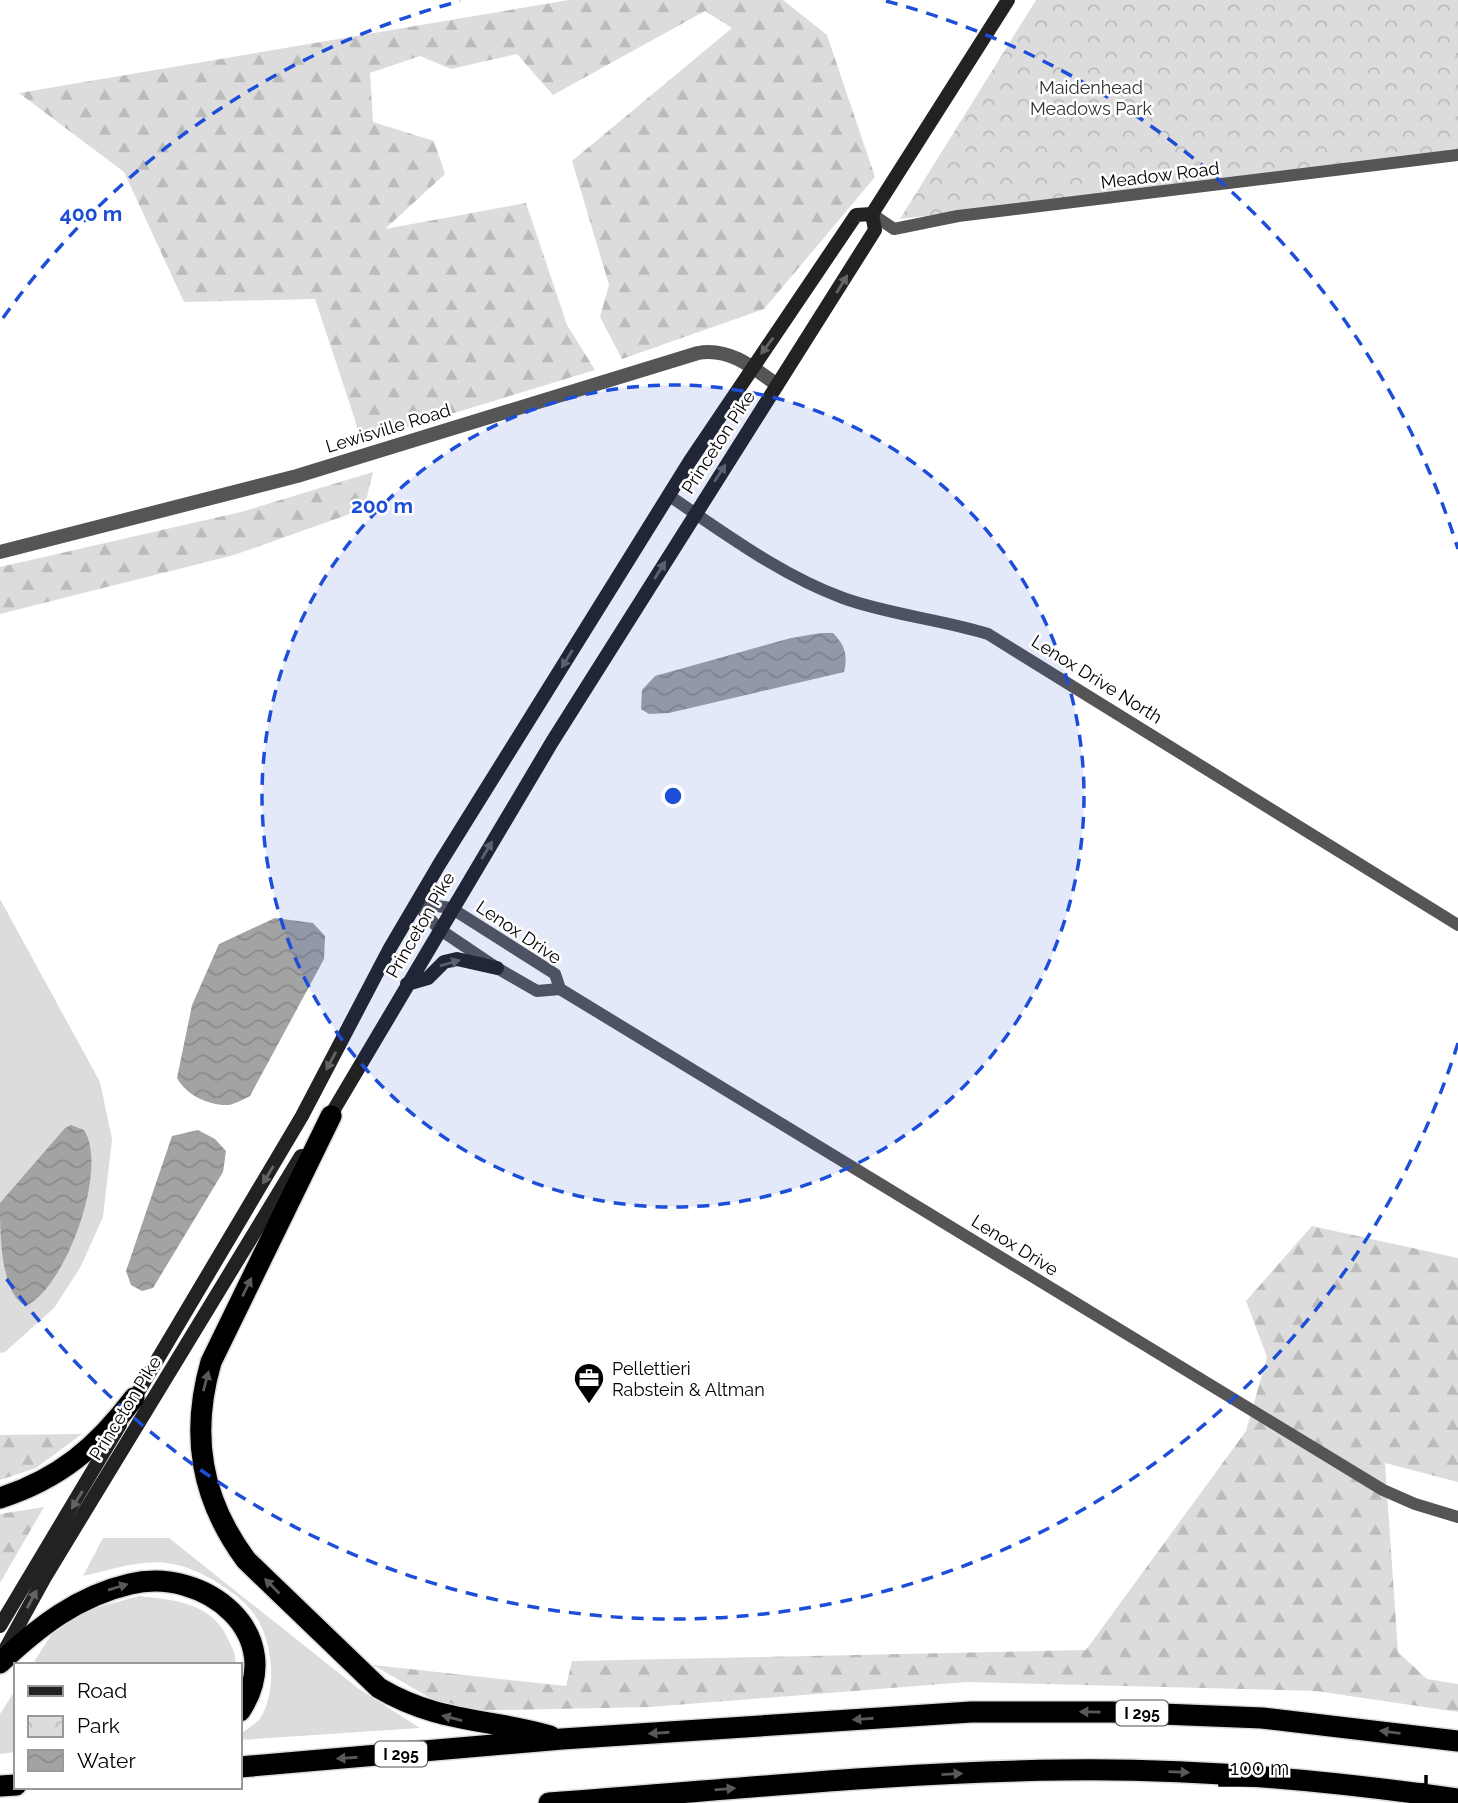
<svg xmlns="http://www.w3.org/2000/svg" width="1458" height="1803" font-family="Raleway,sans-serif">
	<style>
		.green { fill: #dcdcdc }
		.forest { fill: url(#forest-firs) }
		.park { fill: url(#park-crowns) }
		.water { fill: url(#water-waves) }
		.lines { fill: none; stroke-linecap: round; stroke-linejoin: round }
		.motorway-casing { stroke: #dbdbdb; stroke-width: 24 }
		.minor { stroke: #555; stroke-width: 12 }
		.tertiary { stroke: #555; stroke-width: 14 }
		.secondary { stroke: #222; stroke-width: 14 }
		.motorway { stroke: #000; stroke-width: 21 }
		.oneway { fill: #646464 }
		.oneway2 { fill: #595959 }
		.ring { fill: none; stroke: #1d4ed8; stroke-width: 3.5; stroke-dasharray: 12 9 }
		.labels { text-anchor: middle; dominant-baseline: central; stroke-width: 5; stroke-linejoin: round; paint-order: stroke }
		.shield { fill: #fff; stroke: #4c4c4c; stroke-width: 2 }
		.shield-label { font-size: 16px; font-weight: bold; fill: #000 }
		.park-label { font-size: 18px; fill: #333; stroke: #fff }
		.street-label { font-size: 18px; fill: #000; stroke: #fff }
		.poi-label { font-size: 18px; fill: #000; stroke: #fff; text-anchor: start }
		.centre { fill: #1d4ed8; stroke: #fff; stroke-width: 3.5 }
		.ring-label { font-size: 21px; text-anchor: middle; font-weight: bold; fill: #1d4ed8; stroke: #fff; stroke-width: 5; stroke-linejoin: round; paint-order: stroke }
	</style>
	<defs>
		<pattern id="forest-firs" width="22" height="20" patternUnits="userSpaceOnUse" patternTransform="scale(1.75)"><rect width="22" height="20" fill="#dcdcdc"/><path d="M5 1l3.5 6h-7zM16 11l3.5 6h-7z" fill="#bbb"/></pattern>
		<pattern id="park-crowns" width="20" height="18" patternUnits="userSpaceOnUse" patternTransform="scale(1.75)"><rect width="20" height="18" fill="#dcdcdc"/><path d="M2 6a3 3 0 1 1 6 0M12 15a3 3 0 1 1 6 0" fill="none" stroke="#bbb"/></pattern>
		<pattern id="water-waves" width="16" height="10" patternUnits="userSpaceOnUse" patternTransform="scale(1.75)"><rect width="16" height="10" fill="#a3a3a3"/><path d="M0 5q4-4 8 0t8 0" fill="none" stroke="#8b8b8b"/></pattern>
	</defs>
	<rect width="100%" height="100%" fill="#fff"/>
	<path class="green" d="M0 899 100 1082 112 1139 103 1217 80 1268 54 1308 5 1352 0 1353Z
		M103 1538H169L359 1689 420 1728 240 1740V1734C246 1729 257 1724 261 1717 278 1688 273 1636 251 1610 236 1591 197 1568 173 1564 144 1558 112 1570 83 1576Z
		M139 1596C173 1600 212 1602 228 1639 232 1648 237 1655 235 1665H32L53 1632 92 1609Z
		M16 1689V1752L0 1754V1714Z"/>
	<path class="forest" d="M569 0H783L827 35 875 177 764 309 622 359 600 317 609 285 572 161 732 28 705 11 553 95 517 54 451 69 420 56 370 73 373 122 434 141 445 174 385 229 526 203 567 325 595 370 362 441 315 299 184 302 124 172 19 93Z
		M373 472 364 509 234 555 0 614V567L241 512Z
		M1312 1226 1458 1258V1482L1385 1463 1398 1652 1427 1679 1458 1684V1712L1316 1691 967 1682 650 1707 453 1711 373 1665 566 1686 572 1661 1086 1650 1246 1431 1267 1357 1246 1301Z
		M82 1434 36 1468 0 1480V1435Z
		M44 1507 0 1583V1514Z"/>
	<path class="park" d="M1036 0H1458V150L900 219Z"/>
	<path class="water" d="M821 633H833C845 645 848 655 844 672L669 713 649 714 641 709 642 690 655 676 791 638Z
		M275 918 313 923 325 936 324 959 250 1096C244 1099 235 1104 229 1105 209 1106 186 1095 177 1078L192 1005 219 944Z
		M71 1125 84 1130C109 1168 66 1287 26 1306 0 1295 0 1228 0 1203L65 1128Z
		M198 1130 215 1139 226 1151 223 1172 153 1288 142 1291 131 1285 126 1271 172 1136Z"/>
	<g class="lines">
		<g class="motorway-casing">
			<path id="motorway" d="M331 1116 211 1362C190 1435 201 1499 246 1560L379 1688C438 1723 488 1718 550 1736
				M0 1498C59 1479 97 1447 134 1398
				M0 1663C38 1627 78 1596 130 1584 205 1566 290 1635 240 1711
				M240 1767 562 1739 971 1712H1112L1262 1718 1458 1741
				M0 1786 16 1785
				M549 1803C720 1791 890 1772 1062 1770 1195 1768 1327 1780 1458 1799"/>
		</g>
		<path class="minor" d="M872 214 894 229 958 216 1458 155
			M668 495C723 532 780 575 843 598 890 615 940 619 988 634L1458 925
			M416 903 439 929 497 968 537 991 560 989 1383 1490 1415 1504 1458 1517
			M416 903 451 908 555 974 560 989"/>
		<path class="tertiary" d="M0 552 297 476 698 353C729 347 754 368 777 385"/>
		<path class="secondary" d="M407 984 428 978 444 962 457 959 497 968
			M326 1123 552 742 875 230 872 214 1008 0
			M131 1404 302 1116 390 948 440 863 690 461 856 215 872 214
			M0 1626 120 1425
			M2 1655 45 1577 301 1156"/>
		<use href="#motorway" class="motorway"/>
	</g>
	<defs><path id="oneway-solid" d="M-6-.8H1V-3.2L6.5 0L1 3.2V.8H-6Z" transform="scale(1.75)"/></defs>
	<g class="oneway">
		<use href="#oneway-solid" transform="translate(842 284) rotate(-58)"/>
		<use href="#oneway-solid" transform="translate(767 346) rotate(127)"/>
		<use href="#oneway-solid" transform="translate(720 473) rotate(-57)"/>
		<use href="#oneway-solid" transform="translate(660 570) rotate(-58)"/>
		<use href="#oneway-solid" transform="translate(567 659) rotate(122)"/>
		<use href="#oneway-solid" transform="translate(487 850) rotate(-59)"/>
		<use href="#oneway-solid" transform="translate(450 963) rotate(-16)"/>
		<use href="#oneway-solid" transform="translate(331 1061) rotate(118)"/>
		<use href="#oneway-solid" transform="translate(268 1175) rotate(121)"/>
		<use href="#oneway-solid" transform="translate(77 1500) rotate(122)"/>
		<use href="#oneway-solid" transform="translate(32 1599) rotate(-62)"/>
	</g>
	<g class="oneway2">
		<use href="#oneway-solid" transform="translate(247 1287) rotate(-64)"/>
		<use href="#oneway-solid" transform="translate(206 1381) rotate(-75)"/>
		<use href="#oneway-solid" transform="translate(272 1586) rotate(-135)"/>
		<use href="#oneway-solid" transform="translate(118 1587) rotate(-17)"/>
		<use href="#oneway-solid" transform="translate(1090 1712) rotate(-179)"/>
		<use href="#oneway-solid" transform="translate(452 1718) rotate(-166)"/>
		<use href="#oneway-solid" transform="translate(863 1719) rotate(176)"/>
		<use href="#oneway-solid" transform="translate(1390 1732) rotate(-173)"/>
		<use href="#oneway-solid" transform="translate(659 1733) rotate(176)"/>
		<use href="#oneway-solid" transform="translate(347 1758) rotate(176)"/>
		<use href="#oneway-solid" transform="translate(1179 1772) rotate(2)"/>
		<use href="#oneway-solid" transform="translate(952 1774) rotate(-3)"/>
		<use href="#oneway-solid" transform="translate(725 1789) rotate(-5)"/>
	</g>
	<circle cx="673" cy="796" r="411" fill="#1d4ed8" fill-opacity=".12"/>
	<g class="ring">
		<circle cx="673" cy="796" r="411"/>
		<path d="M1458 1043A823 823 0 0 1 3 1274M3 318A823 823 0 0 1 460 1M886 1A823 823 0 0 1 1458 549"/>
	</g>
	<defs>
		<g id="office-pin" transform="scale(1.575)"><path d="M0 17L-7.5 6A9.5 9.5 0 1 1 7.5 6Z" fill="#000" stroke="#fff"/><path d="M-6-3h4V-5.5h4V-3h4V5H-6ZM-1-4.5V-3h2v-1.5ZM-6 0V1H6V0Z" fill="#fff"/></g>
	</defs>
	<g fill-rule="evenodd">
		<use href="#office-pin" x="589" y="1378"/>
	</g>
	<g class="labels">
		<g class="shield">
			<rect x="1116" y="1700.5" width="52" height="25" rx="5"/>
			<rect x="375" y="1741.5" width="52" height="25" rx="5"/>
		</g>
		<g class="shield-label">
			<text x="1142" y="1713">I 295</text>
			<text x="401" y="1754">I 295</text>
		</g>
		<g class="park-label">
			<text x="1091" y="87">Maidenhead<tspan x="1091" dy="21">Meadows Park</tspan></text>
		</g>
		<g class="street-label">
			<text transform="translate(1160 175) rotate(-7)">Meadow Road</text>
			<text transform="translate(388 428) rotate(-17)">Lewisville Road</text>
			<text transform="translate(718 442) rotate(-57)">Princeton Pike</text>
			<text transform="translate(1097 679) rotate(32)">Lenox Drive North</text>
			<text transform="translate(420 925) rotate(-60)">Princeton Pike</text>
			<text transform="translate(519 932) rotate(34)">Lenox Drive</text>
			<text transform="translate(1015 1245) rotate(32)">Lenox Drive</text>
			<text transform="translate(125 1408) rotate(-58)">Princeton Pike</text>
		</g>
		<g class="poi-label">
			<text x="612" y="1368">Pellettieri<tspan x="612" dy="21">Rabstein &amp; Altman</tspan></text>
		</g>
	</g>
	<circle cx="673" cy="796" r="10" class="centre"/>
	<g class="ring-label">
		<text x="91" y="221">400 m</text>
		<text x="382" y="513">200 m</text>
	</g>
	<rect x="14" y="1663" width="228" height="126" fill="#ffffff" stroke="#999999" stroke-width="2"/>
	<rect x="28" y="1686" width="35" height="10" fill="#222222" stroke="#999999" stroke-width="2"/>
	<text x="77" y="1698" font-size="21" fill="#000000">Road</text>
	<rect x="28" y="1716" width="35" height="21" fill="url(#park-crowns)" stroke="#999999" stroke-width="2"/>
	<text x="77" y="1733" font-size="21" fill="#000000">Park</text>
	<rect x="28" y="1750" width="35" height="21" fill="url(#water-waves)" stroke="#999999" stroke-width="2"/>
	<text x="77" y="1768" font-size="21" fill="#000000">Water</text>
	<path d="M1220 1775v10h206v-10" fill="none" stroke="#000000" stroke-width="3.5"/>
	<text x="1230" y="1775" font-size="21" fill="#000000" stroke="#ffffff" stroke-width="5" paint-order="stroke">100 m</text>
</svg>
